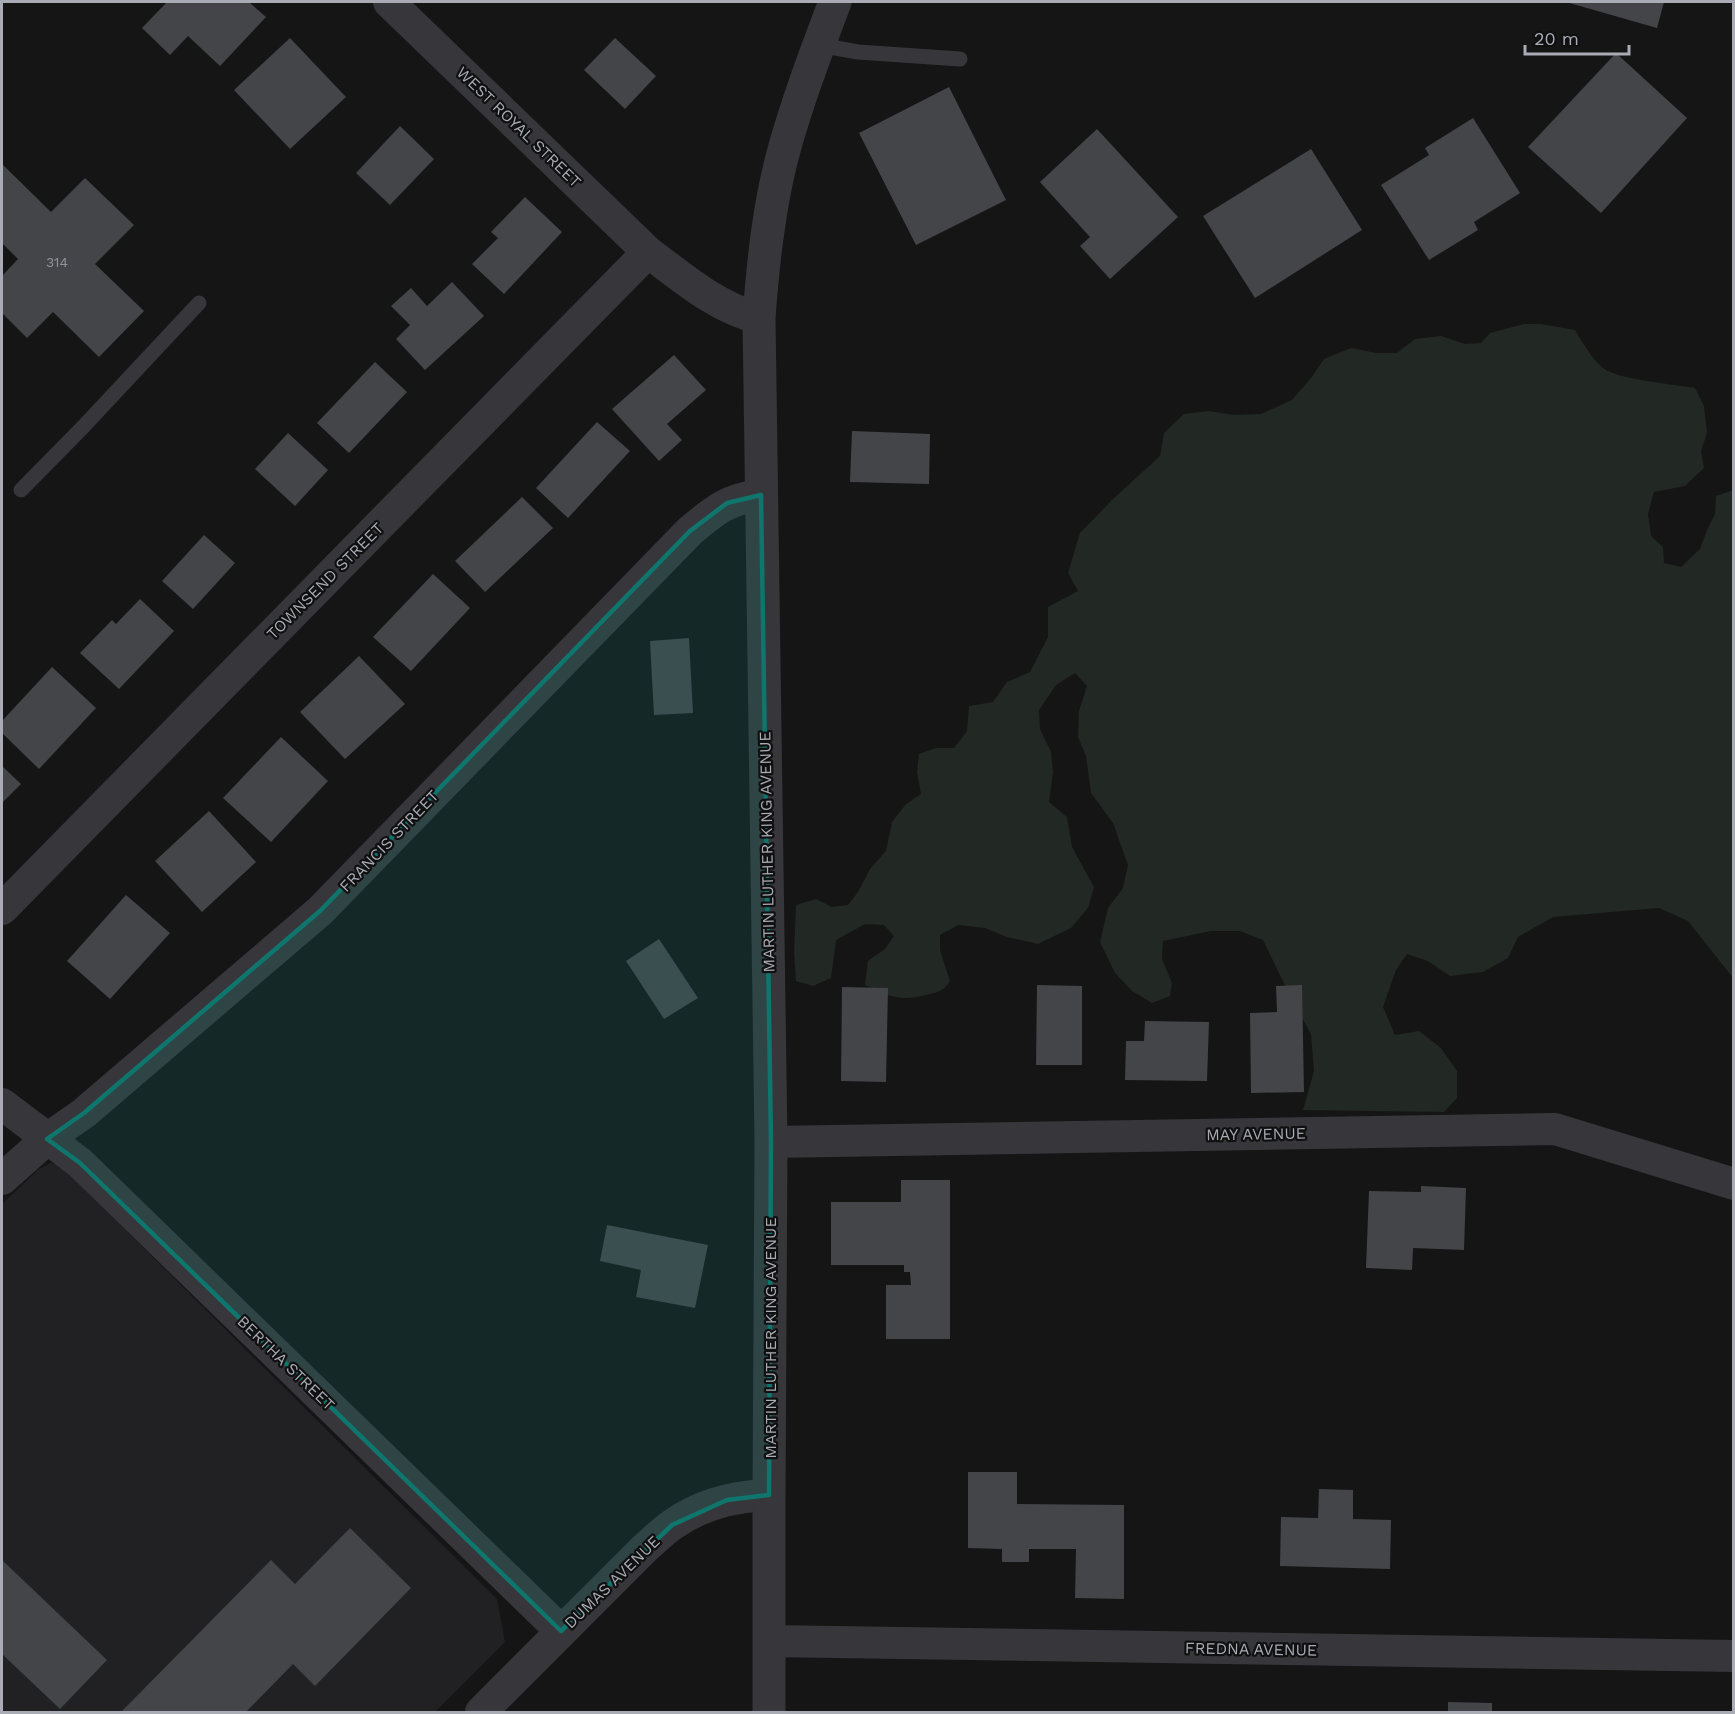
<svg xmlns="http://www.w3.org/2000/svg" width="1735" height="1714" font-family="'Work Sans',sans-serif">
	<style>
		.built { fill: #212123 }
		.green { fill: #222823 }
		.building { fill: #444549 }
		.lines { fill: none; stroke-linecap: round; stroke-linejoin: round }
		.service { stroke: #37373b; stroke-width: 15 }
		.minor { stroke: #37373b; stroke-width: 32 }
		.tertiary { stroke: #37373b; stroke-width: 33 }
		.marked { fill: #0f766e; fill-opacity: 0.2; stroke: #0f766e; stroke-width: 4.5; stroke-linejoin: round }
		.labels { text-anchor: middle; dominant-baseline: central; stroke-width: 4.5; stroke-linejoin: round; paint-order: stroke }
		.number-label { font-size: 14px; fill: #90929a }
		.street-label { font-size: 16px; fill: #a9abb5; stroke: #101011 }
	</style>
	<rect width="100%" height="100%" fill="#151516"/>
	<path class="built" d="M51 1163 61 1166 497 1599 505 1642 435 1712H2V1204L39 1169Z"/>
	<path class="green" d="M1524 324H1541L1575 330C1583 343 1592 359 1603 368 1619 380 1673 384 1695 388L1704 406 1707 433 1701 451 1704 468 1685 486 1654 492 1648 514 1651 536 1663 547 1664 563 1681 567 1700 549 1707 530 1715 514 1716 496 1733 490V978L1688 921 1659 908 1553 917 1518 937 1508 958 1483 972 1450 976 1428 961 1407 954 1396 970 1383 1007 1395 1035 1419 1031 1441 1048 1457 1071V1098L1444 1112 1303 1110 1314 1071 1311 1034 1292 1000 1263 940 1240 931H1211L1163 941 1162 959 1172 983 1170 996 1152 1003 1132 991 1115 973 1100 942 1108 908 1123 888 1128 865 1113 823 1091 793 1086 756 1078 737 1079 711 1087 686 1075 673 1056 685 1039 710 1040 729 1051 752 1053 772 1049 802 1067 817 1072 847 1094 887 1088 908 1071 928 1038 944 1007 937 985 928 958 925 940 935V950L950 981C942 992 939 992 926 995 899 1002 889 996 865 985L868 961 885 949 894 936 884 925 865 924 836 940 831 978 813 986 796 981 794 953 796 905 816 899 832 907 848 905 858 892 870 869 886 851 892 822 906 804 921 794 917 772 919 754 936 748H954L967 731 969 706 993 702 1007 682 1030 672 1048 637V607L1078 591 1068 573 1080 533 1113 499 1160 456 1164 433 1184 414 1209 411 1234 415 1261 414 1292 400 1311 378 1324 359 1351 348 1376 353H1397L1415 339 1441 336 1465 344 1481 343 1490 333Z"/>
	<path class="building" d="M167 2H249L266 17 220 66 188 36 170 55 142 28Z
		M1566 2H1664L1657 28Z
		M290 38 346 97 290 149 234 90Z
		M615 38 656 76 625 109 584 70Z
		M1616 53 1687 118 1601 213 1528 147Z
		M949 87 1006 200 916 245 859 133Z
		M1473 118 1520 193 1474 222 1478 230 1429 260 1381 185 1429 155 1425 148Z
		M400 126 434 159 390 205 356 173Z
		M1097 129 1178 217 1110 279 1080 246 1090 237 1040 182Z
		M1311 149 1362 230 1255 298 1203 216Z
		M2 164 51 212 85 178 134 225 95 264 144 311 99 357 53 312 27 338 2 313V276L18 259 2 243Z
		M525 197 562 232 504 294 472 264 498 238 491 232Z
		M452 282 484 316 425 370 396 339 410 325 391 306 411 288 427 306Z
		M674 355 706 390 667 424 682 440 659 461 612 409Z
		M375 362 407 392 349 453 317 423Z
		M597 422 630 451 568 518 536 488Z
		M852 431 930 434 929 484 850 482Z
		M288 433 328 470 295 506 255 469Z
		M522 497 553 528 485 592 455 561Z
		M204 535 235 563 193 609 162 581Z
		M433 574 470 608 411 671 373 637Z
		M140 599 174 631 119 689 80 653 112 620 116 624Z
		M689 638 693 713 654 715 650 641Z
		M359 656 405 704 345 759 300 712Z
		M52 667 96 708 39 769 2 733V721Z
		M281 737 328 781 271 842 223 798Z
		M2 766 21 784 2 803Z
		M209 811 256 862 202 912 155 861Z
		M126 895 170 933 110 999 67 961Z
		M659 939 698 998 664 1019 626 961Z
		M1037 985 1082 986V1065H1036Z
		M1302 985 1304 1092 1251 1093 1250 1013 1277 1012 1276 986Z
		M842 987 888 988 886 1082 841 1081Z
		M1145 1021 1209 1022 1207 1081 1125 1080 1126 1041H1144Z
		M901 1180H950V1339H886V1285H911L910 1272H904V1265H831V1202H901Z
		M1421 1186 1466 1188 1464 1250 1413 1248 1412 1270 1366 1268 1369 1191 1421 1192Z
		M607 1225 708 1245 695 1308 636 1297 641 1270 600 1261Z
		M968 1472H1017V1504L1124 1505V1599L1075 1598 1076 1549H1029V1562H1002V1549L968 1548Z
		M1319 1489 1353 1490V1519L1391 1520 1390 1569 1280 1566 1281 1517 1318 1518Z
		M350 1528 411 1588 315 1686 293 1664 246 1712H121L271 1560 295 1584Z
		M2 1560 107 1660 60 1709 2 1654Z
		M1448 1702 1492 1703V1712H1448Z"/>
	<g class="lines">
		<path class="service" d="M819 45 858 52 960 59
			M21 490 83 427 199 303"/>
		<path class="minor" d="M389 2 648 252C683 278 717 308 759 318
			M2 909 648 252
			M2 1104 80 1163 561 1631
			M771 1142 1555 1129 1734 1184
			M2 1179 47 1139 84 1113 320 911 690 531C715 510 728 499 761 495
			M769 1641 1734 1656
			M481 1712 644 1549C653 1541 662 1532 672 1525 701 1504 734 1496 769 1495"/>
		<path class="tertiary" d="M769 1712V1495L771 1142 759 318C763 262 769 204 784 150 798 99 817 50 835 2"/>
	</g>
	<path class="marked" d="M761 495 771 1142 769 1495 727 1500 672 1525 561 1631 80 1163 47 1139 84 1113 320 911 690 531 727 503Z"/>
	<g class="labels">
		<g class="number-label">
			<text x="57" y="262">314</text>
		</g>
		<g class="street-label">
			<text transform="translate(519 127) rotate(44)">WEST ROYAL STREET</text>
			<text transform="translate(325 581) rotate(-45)">TOWNSEND STREET</text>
			<text transform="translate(389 841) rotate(-46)">FRANCIS STREET</text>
			<text transform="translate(767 852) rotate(-91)">MARTIN LUTHER KING AVENUE</text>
			<text transform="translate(1256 1134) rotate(-1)">MAY AVENUE</text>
			<text transform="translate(770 1338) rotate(-90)">MARTIN LUTHER KING AVENUE</text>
			<text transform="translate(286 1363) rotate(44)">BERTHA STREET</text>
			<text transform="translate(612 1582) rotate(-44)">DUMAS AVENUE</text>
			<text transform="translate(1251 1649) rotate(1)">FREDNA AVENUE</text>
		</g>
	</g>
	<rect width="1735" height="1714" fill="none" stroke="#a9abb5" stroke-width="6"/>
	<path d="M1525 45v9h104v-9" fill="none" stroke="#a9abb5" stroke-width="3"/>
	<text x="1534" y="45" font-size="18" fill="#a9abb5" stroke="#101011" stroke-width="4.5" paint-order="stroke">20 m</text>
</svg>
